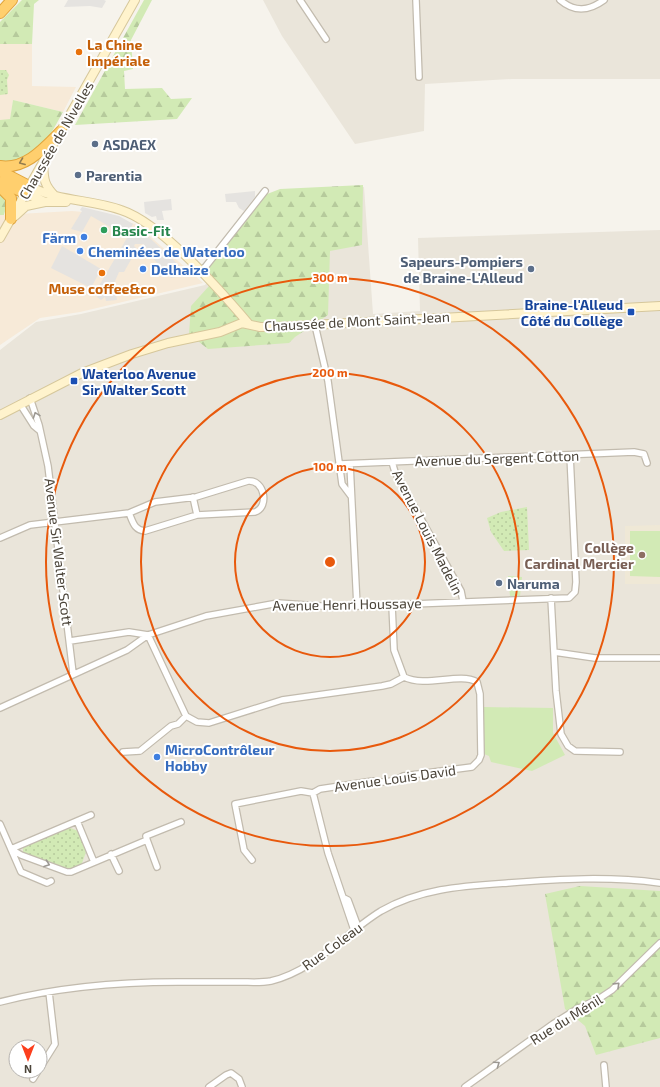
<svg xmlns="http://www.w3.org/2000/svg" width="660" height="1087" font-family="'Exo 2',sans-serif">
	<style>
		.residential { fill: #eae5da; fill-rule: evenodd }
		.commercial { fill: #f7ead8 }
		.education { fill: #efe8d6 }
		.green { fill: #d2eab5 }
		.forest { fill: url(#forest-firs) }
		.park { fill: url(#park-dots) }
		.parking { fill: #e5e3e0 }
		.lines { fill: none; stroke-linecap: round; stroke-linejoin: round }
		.street-casing { stroke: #c2bbae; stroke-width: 8 }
		.secondary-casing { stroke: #d6c79b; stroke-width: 10 }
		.highway-casing { stroke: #e0a43c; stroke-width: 12 }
		.street { stroke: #fff; stroke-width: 5.5 }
		.secondary { stroke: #fff3cd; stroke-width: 8 }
		.highway { stroke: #ffcf6e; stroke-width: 10 }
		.oneway { stroke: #937c4e }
		.oneway2 { stroke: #9c9892 }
		.ring { fill: none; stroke: #e8590c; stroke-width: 2 }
		.food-dot { fill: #e8710a; stroke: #fff; stroke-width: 1.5 }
		.service-dot { fill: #5c6f8a; stroke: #fff; stroke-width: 1.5 }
		.leisure-dot { fill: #2e9e5b; stroke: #fff; stroke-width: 1.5 }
		.shop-dot { fill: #3f7fe0; stroke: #fff; stroke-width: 1.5 }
		.transit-dot { fill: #1a4fb4; stroke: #fff; stroke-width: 1.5 }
		.education-dot { fill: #8d6e63; stroke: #fff; stroke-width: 1.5 }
		.labels { text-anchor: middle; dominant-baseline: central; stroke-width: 4; stroke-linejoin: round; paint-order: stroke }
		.food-label { font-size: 14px; font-weight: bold; fill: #c56008; stroke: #fff; text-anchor: start }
		.street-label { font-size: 14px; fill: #4b4439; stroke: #fff }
		.service-label { font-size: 14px; font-weight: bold; fill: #4e5e75; stroke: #fff; text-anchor: start }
		.leisure-label { font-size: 14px; font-weight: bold; fill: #27864d; stroke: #fff; text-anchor: start }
		.shop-label { font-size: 14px; font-weight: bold; fill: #366cbe; stroke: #fff; text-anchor: start }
		.transit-label { font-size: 14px; font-weight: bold; fill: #164399; stroke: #fff; text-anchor: end }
		.education-label { font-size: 14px; font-weight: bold; fill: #785e54; stroke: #fff; text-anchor: end }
		.centre { fill: #e8590c; stroke: #fff; stroke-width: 2 }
		.ring-label { font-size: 12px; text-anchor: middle; font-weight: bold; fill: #e8590c; stroke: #fff; stroke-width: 4; stroke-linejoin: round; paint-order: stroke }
	</style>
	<defs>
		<pattern id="forest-firs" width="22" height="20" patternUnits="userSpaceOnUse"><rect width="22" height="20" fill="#d2eab5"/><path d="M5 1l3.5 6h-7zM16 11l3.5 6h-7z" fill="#b6ca9c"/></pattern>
		<pattern id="park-dots" width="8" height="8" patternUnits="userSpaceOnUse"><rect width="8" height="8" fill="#d2eab5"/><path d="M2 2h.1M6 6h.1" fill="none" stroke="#b6ca9c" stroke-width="1.8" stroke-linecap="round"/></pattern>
	</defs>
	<rect width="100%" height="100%" fill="#f6f3ec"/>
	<path class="residential" d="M263 0H660V79H512L425 84 424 131 355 144 282 36Z
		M364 187 373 314 420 311 418 238 660 230V1087H0V350L36 322 81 314 205 285 279 197ZM16 1047H40V1071H16Z"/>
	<path class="commercial" d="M0 44H32V86L76 87 63 112 13 100 10 120H0Z
		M72 211 107 214 137 225 203 283 80 312 40 318 0 345V215Z"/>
	<path class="education" d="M660 525V584H625V526Z"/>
	<path class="green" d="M630 531H660V577L630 576Z
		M508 576 522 577 520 596H510Z
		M483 707 553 708V733L565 755 532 771 491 762 489 756 484 754Z"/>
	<path class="forest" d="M22 0H39L34 4 32 44H0V22Z
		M144 0H152L131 40 133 69 124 71 125 89 162 88 171 99 192 98 177 119 75 125Z
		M13 100 63 112C54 128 42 152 25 161 18 164 7 163 0 164V120L10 119Z
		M363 185 362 245 330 251 328 315 295 337 289 343 208 349 189 334 191 306 209 286 207 270 262 196 280 189Z
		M0 193 7 204 4 215H0Z
		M580 886 660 891V1038L596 1055 585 1026 565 1009 545 894Z"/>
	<path class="park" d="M0 70H6L9 75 7 80 8 94 0 95Z
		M527 507 529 550 504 551 491 532 487 518 501 512Z
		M68 827 78 831 86 852 81 866 68 870 23 853V848Z"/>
	<path class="parking" d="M68 0H104L106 1 102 8 90 6 64 7Z
		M255 191V197L244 211 239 208 236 202H226L225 194Z
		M171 199 172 210 162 211 164 220H157L156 216 152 217 145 213 144 202Z
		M82 207 119 216 133 224 126 236 91 216 82 232 71 229 82 211 80 210Z
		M139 228 182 268 179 271 184 275 171 278 146 251 148 249 143 244H135L134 246 137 249 124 272H119L112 288 116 294 117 300 106 301 105 297 101 300 97 297 100 293 96 291 131 231 135 234Z
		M62 246 101 269 91 288 51 268Z"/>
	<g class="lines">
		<g class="street-casing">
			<path id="street" d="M300 0 326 39
				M416 0 419 77
				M560 0C575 13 589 11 604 0
				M200 271 206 266 265 191
				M315 325 328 381 342 484 351 496
				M30 398 39 425 48 466 73 673
				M20 404 34 426 40 431
				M392 462 395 472 461 591 463 601
				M340 464 634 452 644 454 647 463
				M350 464 357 606
				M193 497 197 515
				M0 538 30 525 129 513 155 502 196 497 248 481C264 479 270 507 255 512L197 515 145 531C134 530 133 522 129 513
				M551 598 556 691 561 734 568 746 575 751 620 752
				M70 641 129 632 148 635 206 616 278 603 335 607 569 598 575 592 576 582 570 455
				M554 652 595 658H660
				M0 708 127 650 148 635 186 716 197 722 209 723 282 700 382 686 391 684 404 677
				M123 752 140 751 171 726 178 724 186 716
				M77 821 94 862
				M0 824 21 872 47 883 51 881
				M147 840 146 836 181 822
				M11 849 21 855 67 872H71L147 840 157 867
				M11 849 91 815
				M111 854 119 871
				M252 860 244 850 235 804 301 791 313 793
				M344 898 348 900 358 927
				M354 930 328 853 313 793 320 789 373 781C384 783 394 782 403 776L472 767 479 760 481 755 480 694 477 682C459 672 426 688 404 677L394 650 392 605
				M0 1002C58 987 118 982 178 982 199 982 220 982 240 982 250 982 261 983 271 981 314 971 345 933 381 911 421 888 464 886 508 883 559 879 609 876 660 883
				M604 1065 606 1087
				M40 1068 55 1044 49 992
				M33 1079 38 1071
				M209 1087 226 1075 231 1073 239 1079 242 1087
				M465 1087 553 1024 577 1009 600 998 612 990 660 943"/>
		</g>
		<g class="secondary-casing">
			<path id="secondary" d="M43 162C44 178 43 184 55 196
				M29 186C59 202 90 199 121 210 161 223 220 290 248 323
				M25 193 45 202H66
				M15 216 26 206 45 202
				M0 238 135 0
				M0 415 82 373 132 354 168 343 220 332 242 323 260 327H274L660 306"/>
		</g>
		<g class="highway-casing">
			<path id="highway" d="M0 13 12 0
				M0 166C26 170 45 147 61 131
				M0 171 29 186
				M0 182 25 193
				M0 187 11 198V219"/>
		</g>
		<use href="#street" class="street"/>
		<use href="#secondary" class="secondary"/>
		<use href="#highway" class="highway"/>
	</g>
	<defs><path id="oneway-chevron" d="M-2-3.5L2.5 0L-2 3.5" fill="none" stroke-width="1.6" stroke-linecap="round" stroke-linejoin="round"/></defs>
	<use class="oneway" href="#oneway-chevron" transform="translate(22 162) rotate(159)"/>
	<g class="oneway2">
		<use href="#oneway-chevron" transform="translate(36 415) rotate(-110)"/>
		<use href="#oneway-chevron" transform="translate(47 864) rotate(20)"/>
		<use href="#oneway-chevron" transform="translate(617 985) rotate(-44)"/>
		<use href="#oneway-chevron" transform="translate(497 1064) rotate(-35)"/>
	</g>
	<g class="ring">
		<circle cx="330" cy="562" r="95"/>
		<circle cx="330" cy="562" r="189"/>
		<circle cx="330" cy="562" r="284"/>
	</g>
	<g class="food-dot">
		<circle cx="79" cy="52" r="4"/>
		<circle cx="102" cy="273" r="4"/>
	</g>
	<g class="service-dot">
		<circle cx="95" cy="144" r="4"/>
		<circle cx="78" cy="175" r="4"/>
		<circle cx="531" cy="269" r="4"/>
		<circle cx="499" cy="583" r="4"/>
	</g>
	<circle class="leisure-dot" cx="104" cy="230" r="4"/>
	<g class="shop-dot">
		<circle cx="84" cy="237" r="4"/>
		<circle cx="80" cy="251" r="4"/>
		<circle cx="143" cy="269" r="4"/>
		<circle cx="157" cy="757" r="4"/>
	</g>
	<g class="transit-dot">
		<rect x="627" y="308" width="8" height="8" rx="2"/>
		<rect x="70" y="377" width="8" height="8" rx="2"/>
	</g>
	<circle class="education-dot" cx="642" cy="555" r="4"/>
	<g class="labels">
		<g class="food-label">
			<text x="87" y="44">La Chine<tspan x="87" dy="16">Impériale</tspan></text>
			<text x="102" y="288" text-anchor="middle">Muse coffee&amp;co</text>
		</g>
		<g class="street-label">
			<text transform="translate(56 140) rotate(-60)">Chaussée de Nivelles</text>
			<text transform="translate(357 321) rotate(-3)">Chaussée de Mont Saint-Jean</text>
			<text transform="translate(497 458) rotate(-2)">Avenue du Sergent Cotton</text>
			<text transform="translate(428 532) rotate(63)">Avenue Louis Madelin</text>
			<text transform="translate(59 552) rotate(83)">Avenue Sir Walter Scott</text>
			<text transform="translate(347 604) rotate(-1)">Avenue Henri Houssaye</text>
			<text transform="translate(395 778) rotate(-8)">Avenue Louis David</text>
			<text transform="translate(332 946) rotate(-36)">Rue Coleau</text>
			<text transform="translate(566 1019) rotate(-32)">Rue du Ménil</text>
		</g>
		<g class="service-label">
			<text x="103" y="144">ASDAEX</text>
			<text x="86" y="175">Parentia</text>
			<text x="523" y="261" text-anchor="end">Sapeurs-Pompiers<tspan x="523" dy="16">de Braine-L'Alleud</tspan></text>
			<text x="507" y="583">Naruma</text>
		</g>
		<g class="leisure-label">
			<text x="112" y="230">Basic-Fit</text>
		</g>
		<g class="shop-label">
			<text x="76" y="237" text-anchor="end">Färm</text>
			<text x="88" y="251">Cheminées de Waterloo</text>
			<text x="151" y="269">Delhaize</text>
			<text x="165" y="749">MicroContrôleur<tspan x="165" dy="16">Hobby</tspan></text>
		</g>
		<g class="transit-label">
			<text x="623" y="304">Braine-l'Alleud<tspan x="623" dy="16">Côté du Collège</tspan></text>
			<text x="82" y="373" text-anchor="start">Waterloo Avenue<tspan x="82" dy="16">Sir Walter Scott</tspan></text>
		</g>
		<g class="education-label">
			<text x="634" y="547">Collège<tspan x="634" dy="16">Cardinal Mercier</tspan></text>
		</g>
	</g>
	<circle cx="330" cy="562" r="6" class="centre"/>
	<g class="ring-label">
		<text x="330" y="282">300 m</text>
		<text x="330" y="377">200 m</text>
		<text x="330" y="471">100 m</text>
	</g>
	<g transform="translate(28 1059) rotate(180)"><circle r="19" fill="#ffffff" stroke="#b7b4b0"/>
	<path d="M0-3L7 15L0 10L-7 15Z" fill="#fc3f1d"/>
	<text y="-6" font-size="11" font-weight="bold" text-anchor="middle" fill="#4b4439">N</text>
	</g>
</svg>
